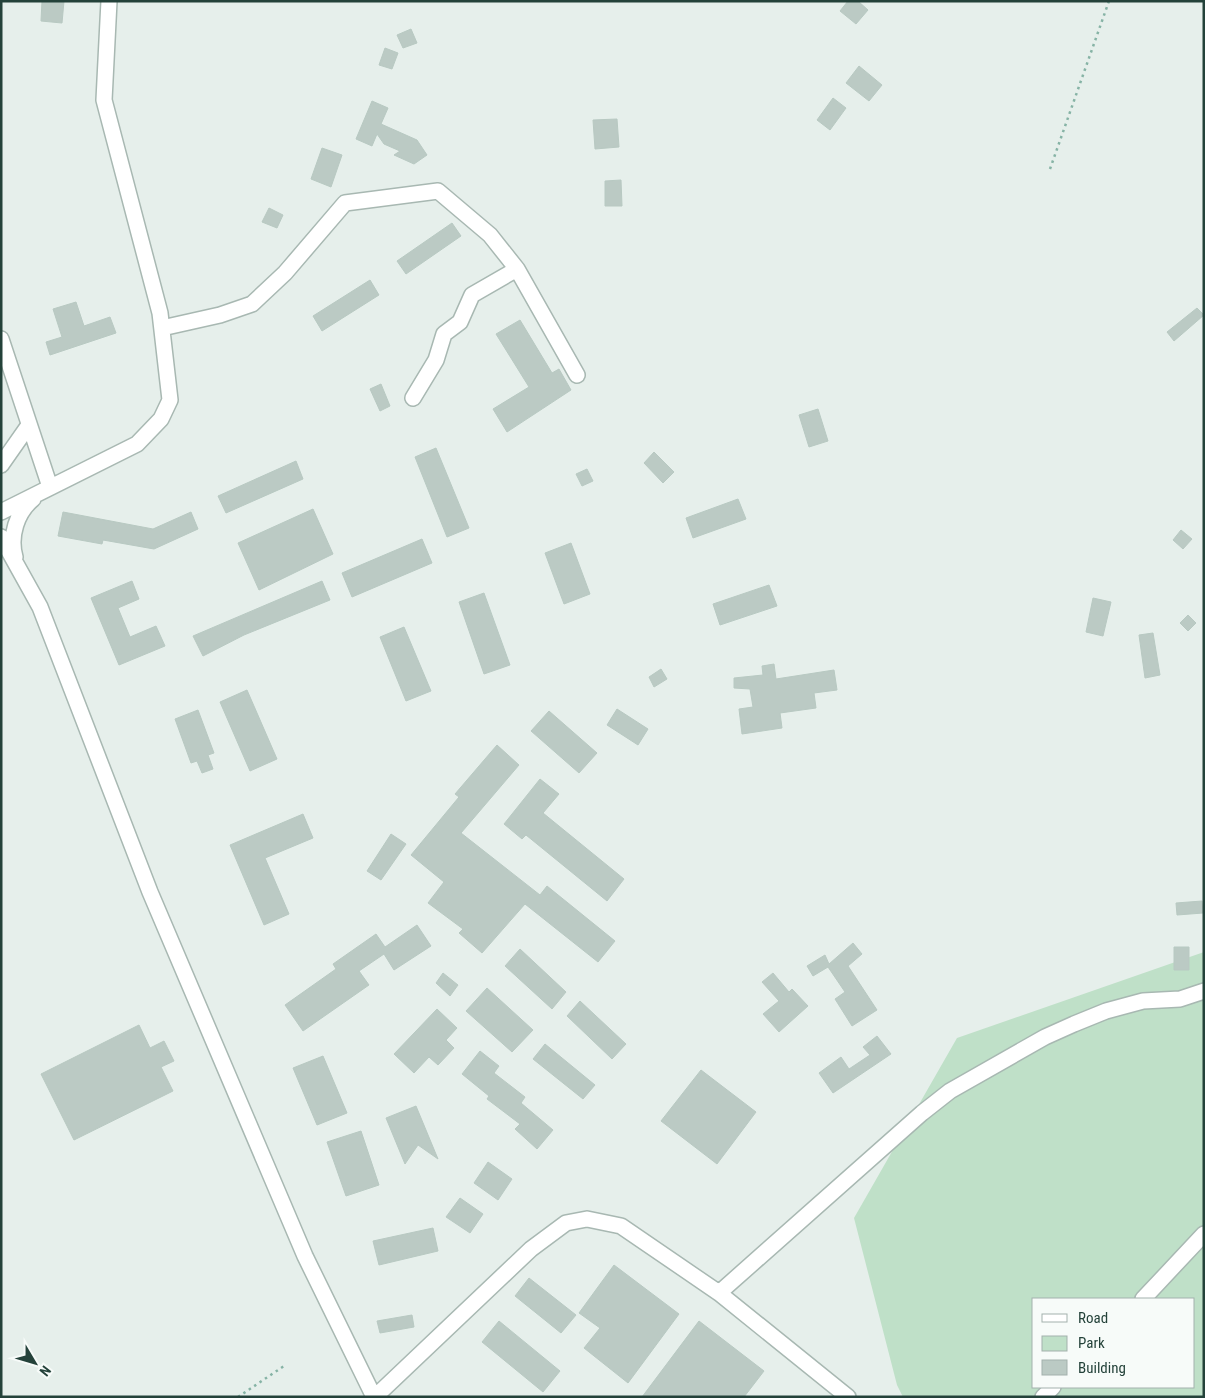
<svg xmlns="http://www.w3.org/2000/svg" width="1205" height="1398" font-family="'Roboto Condensed',sans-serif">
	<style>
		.green { fill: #bfe0c8; fill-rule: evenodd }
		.building { fill: #bbcac4; stroke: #b8c9c2 }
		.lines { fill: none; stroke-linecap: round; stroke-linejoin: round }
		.street-casing { stroke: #a8b8b2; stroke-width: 18 }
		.path { stroke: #86b3a5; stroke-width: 2.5; stroke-dasharray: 2.5 4; stroke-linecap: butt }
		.street { stroke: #fff; stroke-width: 15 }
	</style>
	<rect width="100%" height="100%" fill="#e6efeb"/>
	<path class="green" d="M1204 952V1397H903L897 1385 854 1218 957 1038ZM1034 1299H1194V1387H1034Z"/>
	<path class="building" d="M42 1H64L62 23 41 21Z
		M848 1H858L868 10 856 24 840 11Z
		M411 29 417 43 403 48 397 35Z
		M385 48 398 53 392 69 379 65Z
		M859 66 882 85 869 101 846 83Z
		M833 98 846 108 830 130 817 120Z
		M372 101 388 108 381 124 417 140 427 155 414 164 394 155 400 151 384 144 377 134 372 146 356 139Z
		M617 119 619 147 595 149 593 120Z
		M322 148 342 155 331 187 311 179Z
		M621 180 622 206H605V181Z
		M269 208 283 215 277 228 262 222Z
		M452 223 461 236 406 274 397 261Z
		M370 280 379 295 322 331 313 316Z
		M76 302 84 326 110 317 116 333 50 355 46 342 62 337 53 309Z
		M1197 308 1204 315 1174 341 1167 332Z
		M520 320 552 373 559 369 571 390 507 432 493 409 529 387 496 334Z
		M381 384 390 406 380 411 370 389Z
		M818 409 828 441 809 447 799 415Z
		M436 448 469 528 447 537 415 457Z
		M654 452 674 472 663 483 644 463Z
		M296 461 303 479 226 513 218 496Z
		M587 469 593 481 582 486 576 474Z
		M738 499 746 519 693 538 686 518Z
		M313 509 333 554 259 590 238 543Z
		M63 512 153 529 191 512 198 529 154 549 103 540 102 544 58 536Z
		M1181 530 1192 539 1183 549 1173 540Z
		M422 539 432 563 352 597 342 573Z
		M571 543 590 594 564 604 545 553Z
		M132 581 139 599 118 608 130 637 156 626 165 646 119 665 91 598Z
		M322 581 330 600 244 635 203 656 193 636Z
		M769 585 777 606 720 625 713 604Z
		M484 593 510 665 484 674 459 602Z
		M1093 598 1111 602 1103 636 1086 632Z
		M1188 615 1196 623 1188 631 1180 623Z
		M404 627 431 691 406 701 380 637Z
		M1153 633 1160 675 1145 678 1139 635Z
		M774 664 776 679 834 670 837 690 814 693 816 708 780 713 782 728 742 734 739 709 753 707 750 689 734 688V678L763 675 762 666Z
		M661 669 667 679 654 687 649 677Z
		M247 690 277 759 250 771 220 702Z
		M617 709 648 729 638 745 607 725Z
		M198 710 214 753 208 755 213 769 202 773 197 761 191 763 175 719Z
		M549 711 597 753 579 773 531 731Z
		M497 745 519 765 461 833 540 895 547 886 615 941 598 962 525 904 482 953 459 933 463 929 428 903 444 882 411 855 459 797 455 794Z
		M540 779 559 794 543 813 624 879 607 901 526 835 522 839 504 824Z
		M303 814 313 838 265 858 289 914 264 925 230 845Z
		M391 834 406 844 381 880 367 871Z
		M1202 901 1203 913 1177 915 1176 903Z
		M417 925 431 946 394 970 384 954 359 971 369 985 303 1031 285 1005 336 969 333 964 376 934 385 947Z
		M853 943 862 954 848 966 877 1010 852 1026 835 999 845 992 828 967 813 976 807 966 825 955 829 964Z
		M1174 947H1189V970H1174Z
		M520 949 566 992 552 1009 505 966Z
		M443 973 458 985 450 996 436 983Z
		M773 973 789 992 792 989 808 1006 779 1032 763 1014 779 1001 762 982Z
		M487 988 533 1030 512 1052 466 1011Z
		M580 1001 626 1044 612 1059 567 1016Z
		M437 1009 457 1028 446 1040 454 1048 438 1065 429 1057 414 1073 394 1054Z
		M139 1025 150 1048 164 1041 174 1061 161 1067 173 1091 74 1140 41 1074Z
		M877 1036 891 1054 833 1093 819 1073 841 1057 849 1069 870 1055 863 1047Z
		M545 1044 595 1085 583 1099 533 1059Z
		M480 1051 499 1066 494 1073 525 1097 521 1103 553 1130 537 1149 515 1129 520 1124 487 1099 489 1096 462 1074Z
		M323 1056 347 1113 317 1125 293 1068Z
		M701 1070 756 1112 717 1164 661 1121Z
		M416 1106 438 1159 418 1145 405 1164 386 1118Z
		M361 1131 379 1185 346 1196 327 1142Z
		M488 1162 512 1179 498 1200 474 1183Z
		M460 1198 483 1214 470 1233 446 1217Z
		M433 1228 438 1251 379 1265 373 1241Z
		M614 1265 679 1314 628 1383 584 1348 600 1328 579 1313Z
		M529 1278 576 1315 561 1333 515 1296Z
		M412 1315 414 1327 380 1333 377 1321Z
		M499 1321 560 1371 543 1392 482 1342Z
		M699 1321 764 1371 744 1397H642Z"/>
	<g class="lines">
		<g class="street-casing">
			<path id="street" d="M162 328 220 315 252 304 285 273 345 203 438 191 490 235 517 269 577 375
				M1 339 50 487
				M413 398 436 360 444 334 460 322 472 295 517 269
				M1 465 29 425
				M1 512 137 444 161 419 170 400 160 313 104 100 109 1
				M1 537 40 607 150 892 305 1256 374 1397
				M15 557C9 536 17 512 33 499
				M719 1293 922 1113 950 1091 1045 1037 1074 1024 1106 1011 1143 1001 1180 999 1204 991
				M1143 1299 1204 1234
				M375 1397 531 1249 566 1223 587 1219 621 1226 719 1293 848 1397
				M1043 1397 1053 1387"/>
		</g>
		<path class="path" d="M1050 169 1109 1
			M238 1397 284 1366"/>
		<use href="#street" class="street"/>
	</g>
	<rect width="1205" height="1398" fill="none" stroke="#24423a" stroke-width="5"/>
	<rect x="1032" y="1298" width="162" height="90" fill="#f7fbf9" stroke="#a3b1ad"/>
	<rect x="1042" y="1314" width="25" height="8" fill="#ffffff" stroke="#a3b1ad"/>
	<text x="1078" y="1323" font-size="15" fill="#24423a">Road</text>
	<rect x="1042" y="1336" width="25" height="15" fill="#bfe0c8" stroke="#a3b1ad"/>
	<text x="1078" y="1348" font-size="15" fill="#24423a">Park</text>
	<rect x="1042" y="1360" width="25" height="15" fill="#bbcac4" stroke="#a3b1ad"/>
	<text x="1078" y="1373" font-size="15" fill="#24423a">Building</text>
	<g transform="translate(35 1363) rotate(128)" stroke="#f7fbf9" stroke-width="4" paint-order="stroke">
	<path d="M0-4L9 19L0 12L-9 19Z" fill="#24423a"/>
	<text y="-8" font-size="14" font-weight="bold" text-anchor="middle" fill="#24423a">N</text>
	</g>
</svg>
